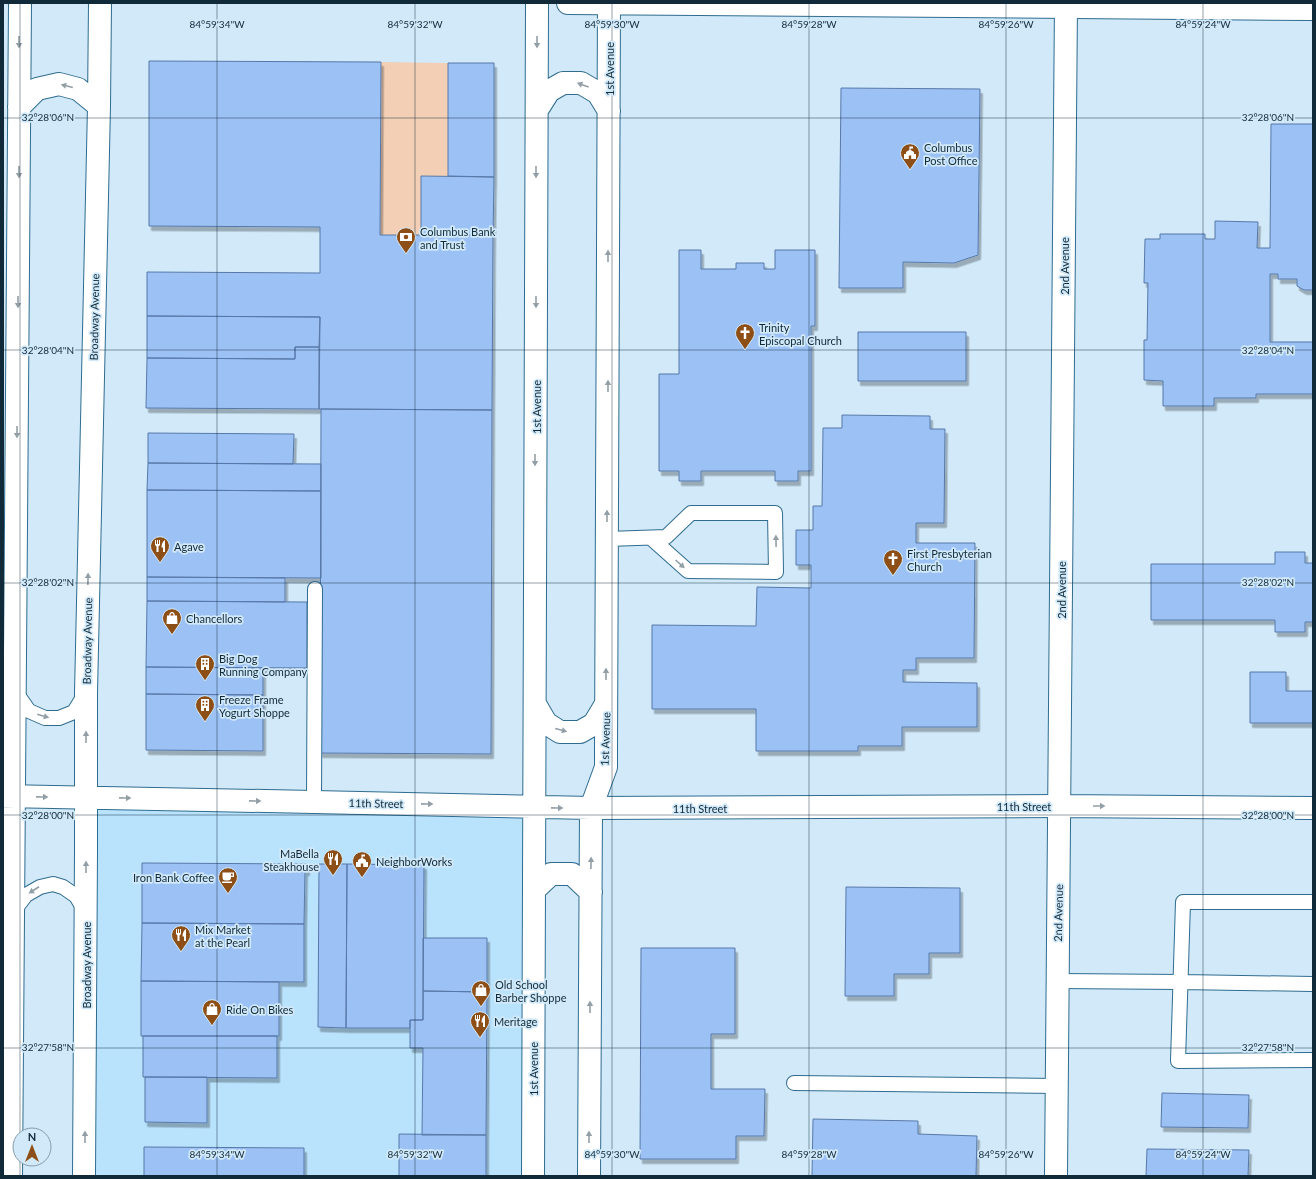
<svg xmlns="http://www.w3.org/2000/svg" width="1316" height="1179" font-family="Lato,sans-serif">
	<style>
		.built { fill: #b9e2fd }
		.green { fill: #f3cfb5 }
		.building { fill: #9cc1f5; stroke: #5779a9; filter: url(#shadow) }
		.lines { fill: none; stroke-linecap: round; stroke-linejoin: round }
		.service-casing { stroke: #2f6c8f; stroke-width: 16 }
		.minor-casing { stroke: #2f6c8f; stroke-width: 24 }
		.secondary-casing { stroke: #2f6c8f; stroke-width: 24 }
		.service { stroke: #fff; stroke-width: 14 }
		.minor { stroke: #fff; stroke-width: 22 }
		.secondary { stroke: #fff; stroke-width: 22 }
		.oneway { fill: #939fa6 }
		.ticks { fill: none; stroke: #102a39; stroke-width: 1; stroke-opacity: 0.45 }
		.labels { text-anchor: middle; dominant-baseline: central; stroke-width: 3.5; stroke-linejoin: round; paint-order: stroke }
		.street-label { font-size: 11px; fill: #102a39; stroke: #d1e9f9 }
		.poi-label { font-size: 11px; fill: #102a39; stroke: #d1e9f9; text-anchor: start }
		.ticks-label { font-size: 10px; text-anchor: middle; fill: #102a39; stroke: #d1e9f9; stroke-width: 3.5; stroke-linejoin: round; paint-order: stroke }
	</style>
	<defs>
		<filter id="shadow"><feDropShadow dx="2.5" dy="4.5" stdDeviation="0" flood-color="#0004"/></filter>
	</defs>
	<rect width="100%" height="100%" fill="#d1e9f9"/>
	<path class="built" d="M86 798 534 807 533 1176H84Z"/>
	<path class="green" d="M381 62 448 63V176L421 177V235H380Z"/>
	<path class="building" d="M149 61 381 62 380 235H493L492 410 319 409 320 317 147 316V272L320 273V227L149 226Z
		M448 63H494V177L448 176Z
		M841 88 980 89 978 255 954 263 903 262V288H839Z
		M1271 124H1313V290H1304L1297 286V279H1278V274H1270V342H1313V394H1256V398H1214V406H1163V381L1144 380V340H1147L1148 283H1144L1145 239H1160V234H1205V239H1215V221L1258 222 1257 248H1270Z
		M421 176 494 177 493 235H421Z
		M679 250H701V269H736V263H764V269H775V250H815V326H811V471H798V481H775V471H701V481H679V471H659V374H679Z
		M147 316 320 317 319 347H295V359L147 358Z
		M858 332H966V381H858Z
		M295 347H319V409L146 408 147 358 295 359Z
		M321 409 492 410 491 754 320 753Z
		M842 415 930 416V429H945L944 523H916V543H975L974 658H916V670H903V682L977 683V727H902V746H858V751H756V709H652V625L756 626 757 587 811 588V565H796V530H813V506H822L823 428H842Z
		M148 433 294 434 293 464 148 463Z
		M148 463 321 464V491L147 490Z
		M147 490 321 491V578L147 577Z
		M1275 552H1305V563H1313V622H1305V632H1275V620H1151V564H1275Z
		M147 577 285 578V602L147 601Z
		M147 601 307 602V668L146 667Z
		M146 667 263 668V695L146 694Z
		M1250 672H1286V691H1313V723H1250Z
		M146 694 263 695V751L146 750Z
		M142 863 307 864V871H305L304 924 142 923Z
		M319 864H347L346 1028 318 1027Z
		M347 864 424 865 423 1020H410V1028H346Z
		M846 887 960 888V953H929V974H894V996H845Z
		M142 923 304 924V982L141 981Z
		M423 938H487V992L423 991Z
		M641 948H735V1034H711V1089H765L764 1136H736V1159H640Z
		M141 981 279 982V1036H141Z
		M423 991 487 992 486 1135H422L423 1048H410V1020H423Z
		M143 1036H277V1078L143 1077Z
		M145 1077H207V1123L145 1122Z
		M1162 1093 1249 1095 1248 1128 1161 1127Z
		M813 1119 918 1121V1134L977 1136 976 1176H812Z
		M399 1134 486 1135V1176H399Z
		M144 1147 304 1148V1176H144Z
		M1147 1149 1249 1150 1248 1176H1146Z"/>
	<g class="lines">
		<g class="service-casing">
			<path id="service" d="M607 539 666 537 691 513H775L776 572 688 571 651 538
				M15 691 29 711 45 718H59L74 712 85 694
				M314 802 315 589
				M1313 902H1183L1178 1061 1313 1060
				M13 912 26 895 40 887 53 884 63 887 76 896 85 911
				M1058 981 1181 982 1313 984
				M794 1083 1057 1086"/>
		</g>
		<g class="minor-casing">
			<path id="minor" d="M568 3 1313 9
				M19 107 37 89 59 84 78 89 99 106
				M537 110 549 91 563 83H581L598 93 609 111
				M535 704 546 723 560 732H580L594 724 606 704
				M3 796 314 802 591 808 1060 806
				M534 890 551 874H572L591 892
				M11 1176 20 3
				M84 1176 86 852V693L99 106 100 3
				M533 1176 537 3
				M589 1176 591 808 606 767V752L609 3"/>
		</g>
		<g class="secondary-casing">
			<path id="secondary" d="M1060 806 1313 808
				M1056 1176 1066 3"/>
		</g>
		<use href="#service" class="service"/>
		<use href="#minor" class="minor"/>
		<use href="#secondary" class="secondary"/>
	</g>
	<defs><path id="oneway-solid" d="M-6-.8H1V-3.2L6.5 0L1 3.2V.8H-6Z"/></defs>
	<g class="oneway">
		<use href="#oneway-solid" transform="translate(19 42) rotate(90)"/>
		<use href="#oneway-solid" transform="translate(537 42) rotate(90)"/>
		<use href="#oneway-solid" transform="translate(583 85) rotate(-160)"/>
		<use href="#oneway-solid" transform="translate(67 86) rotate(-166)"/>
		<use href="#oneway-solid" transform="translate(19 172) rotate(90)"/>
		<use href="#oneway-solid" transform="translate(536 172) rotate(90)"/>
		<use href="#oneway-solid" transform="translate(608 256) rotate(-90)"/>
		<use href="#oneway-solid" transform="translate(18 302) rotate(90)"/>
		<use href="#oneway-solid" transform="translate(536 302) rotate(90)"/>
		<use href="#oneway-solid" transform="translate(608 386) rotate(-90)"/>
		<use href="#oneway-solid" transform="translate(17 432) rotate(90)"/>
		<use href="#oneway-solid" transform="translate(535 460) rotate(90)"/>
		<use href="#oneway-solid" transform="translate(607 516) rotate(-90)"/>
		<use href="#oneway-solid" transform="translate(776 541) rotate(-91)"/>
		<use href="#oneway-solid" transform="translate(680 564) rotate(42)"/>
		<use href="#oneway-solid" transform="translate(88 579) rotate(-89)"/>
		<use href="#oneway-solid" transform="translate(606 674) rotate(-90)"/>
		<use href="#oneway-solid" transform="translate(43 716) rotate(16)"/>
		<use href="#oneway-solid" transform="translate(561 730) rotate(15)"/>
		<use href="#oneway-solid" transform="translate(86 737) rotate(-90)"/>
		<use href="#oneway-solid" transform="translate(42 797) rotate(1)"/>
		<use href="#oneway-solid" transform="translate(125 798) rotate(1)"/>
		<use href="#oneway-solid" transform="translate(255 801) rotate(1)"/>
		<use href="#oneway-solid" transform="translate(427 804) rotate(1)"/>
		<use href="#oneway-solid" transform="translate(1099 806)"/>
		<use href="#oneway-solid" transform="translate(557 808) rotate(1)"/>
		<use href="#oneway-solid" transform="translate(591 863) rotate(-89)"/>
		<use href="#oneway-solid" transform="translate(86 867) rotate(-90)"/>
		<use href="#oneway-solid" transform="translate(34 890) rotate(147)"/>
		<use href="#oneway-solid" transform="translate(590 1007) rotate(-90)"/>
		<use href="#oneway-solid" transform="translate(85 1137) rotate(-90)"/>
		<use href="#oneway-solid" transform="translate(589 1137) rotate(-90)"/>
	</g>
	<path class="ticks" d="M20 3V1135M217 3V1176M415 3V1176M612 3V1176M809 3V1176M1006 3V1176M1203 3V1176M3 118H1313M3 350H1313M3 583H1313M3 815H1313M3 1048H1313M20 1159V1176"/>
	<defs>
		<g id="civic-pin" transform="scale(1)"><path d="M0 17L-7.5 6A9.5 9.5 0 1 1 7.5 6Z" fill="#8e4f16" stroke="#d1e9f9"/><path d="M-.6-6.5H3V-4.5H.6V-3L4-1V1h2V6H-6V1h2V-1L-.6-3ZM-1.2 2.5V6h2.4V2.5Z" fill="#fff"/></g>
		<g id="bank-pin" transform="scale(1)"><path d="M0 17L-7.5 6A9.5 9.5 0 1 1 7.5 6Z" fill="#8e4f16" stroke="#d1e9f9"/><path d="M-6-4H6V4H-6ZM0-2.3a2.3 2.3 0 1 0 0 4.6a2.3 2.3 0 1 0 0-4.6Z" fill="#fff"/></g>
		<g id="church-pin" transform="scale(1)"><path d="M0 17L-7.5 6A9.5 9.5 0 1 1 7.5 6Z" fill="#8e4f16" stroke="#d1e9f9"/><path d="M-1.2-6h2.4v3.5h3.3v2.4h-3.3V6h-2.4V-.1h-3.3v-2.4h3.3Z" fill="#fff"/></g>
		<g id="restaurant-pin" transform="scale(1)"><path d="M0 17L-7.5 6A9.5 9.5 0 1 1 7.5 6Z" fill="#8e4f16" stroke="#d1e9f9"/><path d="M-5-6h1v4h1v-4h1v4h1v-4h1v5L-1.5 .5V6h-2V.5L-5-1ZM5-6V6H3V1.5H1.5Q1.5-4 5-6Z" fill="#fff"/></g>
		<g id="shop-pin" transform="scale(1)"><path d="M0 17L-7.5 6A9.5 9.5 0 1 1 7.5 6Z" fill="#8e4f16" stroke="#d1e9f9"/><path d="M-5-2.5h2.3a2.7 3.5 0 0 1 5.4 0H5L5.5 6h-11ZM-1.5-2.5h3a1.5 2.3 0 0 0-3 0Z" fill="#fff"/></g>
		<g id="building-pin" transform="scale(1)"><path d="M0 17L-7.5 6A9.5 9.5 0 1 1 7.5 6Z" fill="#8e4f16" stroke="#d1e9f9"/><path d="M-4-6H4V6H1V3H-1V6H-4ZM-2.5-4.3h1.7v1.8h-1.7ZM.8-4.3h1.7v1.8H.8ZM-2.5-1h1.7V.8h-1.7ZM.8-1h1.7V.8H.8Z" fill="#fff"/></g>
		<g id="cafe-pin" transform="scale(1)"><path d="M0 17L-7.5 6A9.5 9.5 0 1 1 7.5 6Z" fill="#8e4f16" stroke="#d1e9f9"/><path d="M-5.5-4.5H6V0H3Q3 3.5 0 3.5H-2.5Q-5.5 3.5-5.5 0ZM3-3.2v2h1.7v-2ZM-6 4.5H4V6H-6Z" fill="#fff"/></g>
	</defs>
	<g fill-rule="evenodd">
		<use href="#civic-pin" x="910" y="153"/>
		<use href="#bank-pin" x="406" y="237"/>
		<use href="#church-pin" x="745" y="333"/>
		<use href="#restaurant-pin" x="160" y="546"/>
		<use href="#church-pin" x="893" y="559"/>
		<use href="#shop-pin" x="172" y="618"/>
		<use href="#building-pin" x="205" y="664"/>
		<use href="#building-pin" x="205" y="705"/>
		<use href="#restaurant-pin" x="333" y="859"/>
		<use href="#civic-pin" x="362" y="861"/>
		<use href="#cafe-pin" x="228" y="877"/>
		<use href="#restaurant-pin" x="181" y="935"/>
		<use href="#shop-pin" x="481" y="990"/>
		<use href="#shop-pin" x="212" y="1009"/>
		<use href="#restaurant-pin" x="480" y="1021"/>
	</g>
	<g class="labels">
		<g class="street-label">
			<text transform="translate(609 69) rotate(-90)">1st Avenue</text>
			<text transform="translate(1064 266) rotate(-90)">2nd Avenue</text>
			<text transform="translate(94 317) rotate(-89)">Broadway Avenue</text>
			<text transform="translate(536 407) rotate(-90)">1st Avenue</text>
			<text transform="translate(1061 590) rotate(-90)">2nd Avenue</text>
			<text transform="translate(87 641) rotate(-89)">Broadway Avenue</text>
			<text transform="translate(605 739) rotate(-88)">1st Avenue</text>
			<text transform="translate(376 803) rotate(1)">11th Street</text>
			<text x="1024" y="806">11th Street</text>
			<text x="700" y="808">11th Street</text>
			<text transform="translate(1058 913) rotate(-89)">2nd Avenue</text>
			<text transform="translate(86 965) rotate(-90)">Broadway Avenue</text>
			<text transform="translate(533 1069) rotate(-90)">1st Avenue</text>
		</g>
		<g class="poi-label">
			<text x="924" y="147">Columbus<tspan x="924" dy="13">Post Office</tspan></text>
			<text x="420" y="231">Columbus Bank<tspan x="420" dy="13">and Trust</tspan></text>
			<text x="759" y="327">Trinity<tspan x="759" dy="13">Episcopal Church</tspan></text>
			<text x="174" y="546">Agave</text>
			<text x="907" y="553">First Presbyterian<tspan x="907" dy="13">Church</tspan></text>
			<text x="186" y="618">Chancellors</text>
			<text x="219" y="658">Big Dog<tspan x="219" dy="13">Running Company</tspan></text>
			<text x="219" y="699">Freeze Frame<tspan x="219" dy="13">Yogurt Shoppe</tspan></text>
			<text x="319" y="853" text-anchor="end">MaBella<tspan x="319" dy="13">Steakhouse</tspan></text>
			<text x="376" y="861">NeighborWorks</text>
			<text x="214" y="877" text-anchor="end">Iron Bank Coffee</text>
			<text x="195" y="929">Mix Market<tspan x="195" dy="13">at the Pearl</tspan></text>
			<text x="495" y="984">Old School<tspan x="495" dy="13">Barber Shoppe</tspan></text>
			<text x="226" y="1009">Ride On Bikes</text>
			<text x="494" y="1021">Meritage</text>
		</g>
	</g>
	<g class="ticks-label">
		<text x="217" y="28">84°59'34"W</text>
		<text x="415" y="28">84°59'32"W</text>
		<text x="612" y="28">84°59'30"W</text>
		<text x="809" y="28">84°59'28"W</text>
		<text x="1006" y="28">84°59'26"W</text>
		<text x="1203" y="28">84°59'24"W</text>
		<text x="48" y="121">32°28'06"N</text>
		<text x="1268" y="121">32°28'06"N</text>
		<text x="48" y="354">32°28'04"N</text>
		<text x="1268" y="354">32°28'04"N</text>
		<text x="48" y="586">32°28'02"N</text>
		<text x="1268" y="586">32°28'02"N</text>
		<text x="48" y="819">32°28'00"N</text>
		<text x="1268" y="819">32°28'00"N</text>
		<text x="48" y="1051">32°27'58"N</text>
		<text x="1268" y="1051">32°27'58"N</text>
		<text x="217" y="1158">84°59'34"W</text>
		<text x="415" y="1158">84°59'32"W</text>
		<text x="612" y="1158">84°59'30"W</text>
		<text x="809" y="1158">84°59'28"W</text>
		<text x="1006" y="1158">84°59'26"W</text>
		<text x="1203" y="1158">84°59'24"W</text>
	</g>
	<rect width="1316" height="1179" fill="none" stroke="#102a39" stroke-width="8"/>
	<g transform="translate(32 1147)"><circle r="19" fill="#d1e9f9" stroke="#849dac"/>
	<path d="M0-3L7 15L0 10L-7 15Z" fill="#8e4f16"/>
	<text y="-6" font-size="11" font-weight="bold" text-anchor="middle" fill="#102a39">N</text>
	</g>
</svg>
